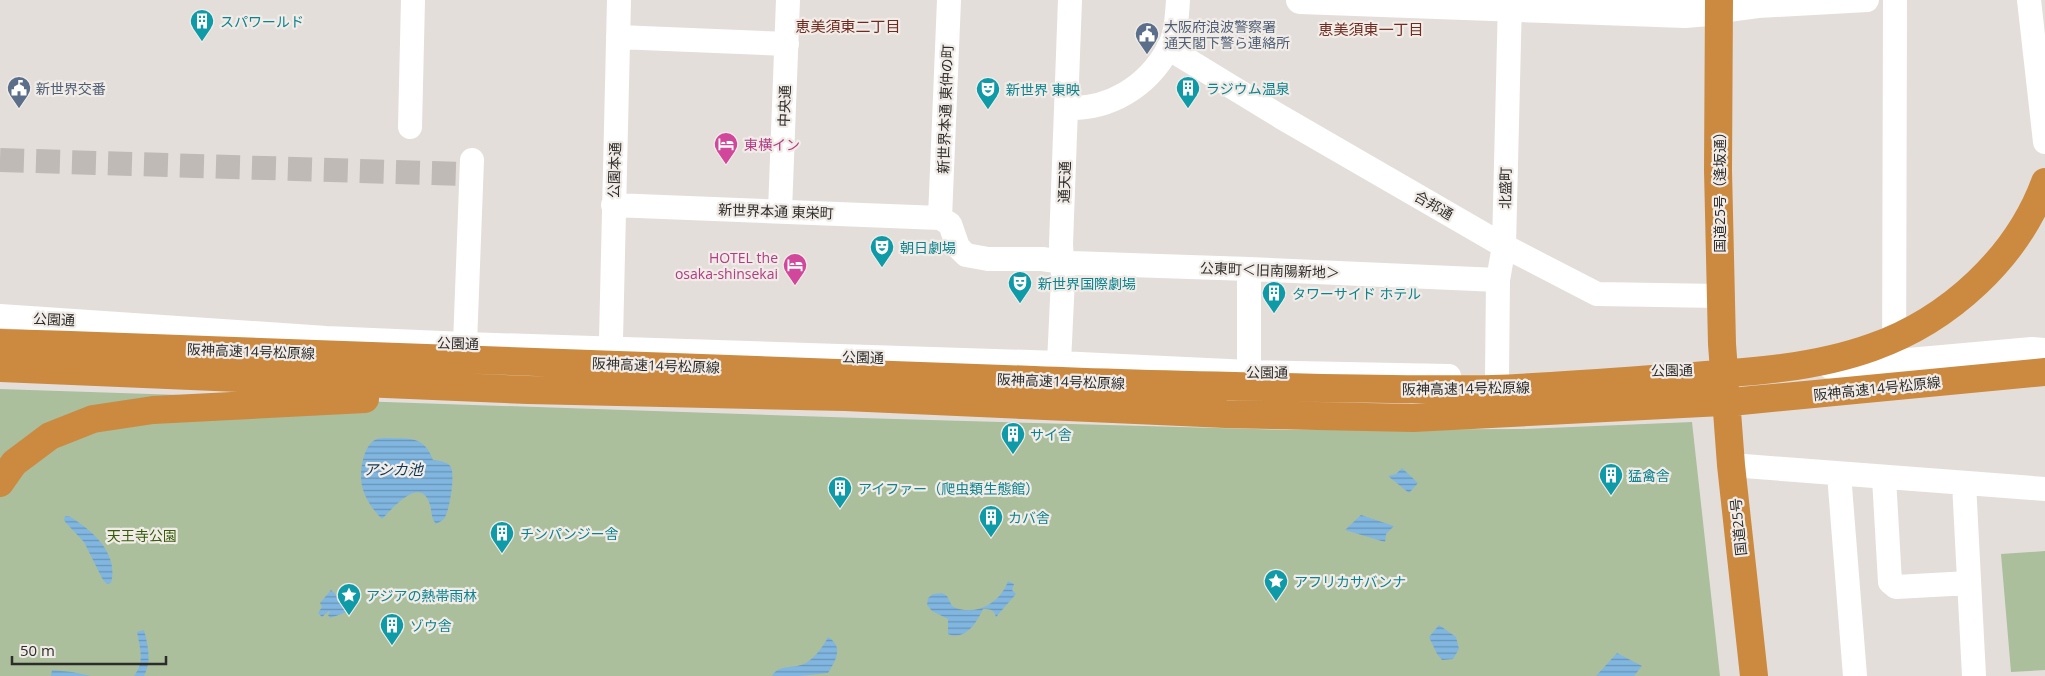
<svg xmlns="http://www.w3.org/2000/svg" width="2045" height="676" font-family="'Open Sans','Noto Sans JP',sans-serif">
	<style>
		.park { fill: #abbf9d }
		.water { fill: url(#water-rules) }
		.lines { fill: none; stroke-linecap: round; stroke-linejoin: round }
		.street-tunnel { stroke: #c0bab7; stroke-width: 24; stroke-dasharray: 24 12; stroke-linecap: butt }
		.street { stroke: #fff; stroke-width: 24 }
		.secondary { stroke: #fff; stroke-width: 28 }
		.highway { stroke: #cb8a3f; stroke-width: 28 }
		.labels { text-anchor: middle; dominant-baseline: central; stroke-width: 4.5; stroke-linejoin: round; paint-order: stroke }
		.culture-label { font-size: 14px; fill: #0d838f; stroke: #f1ece7; text-anchor: start }
		.service-label { font-size: 14px; fill: #4e5e75; stroke: #f1ece7; text-anchor: start }
		.street-label { font-size: 14px; fill: #2e2c2a; stroke: #f1ece7 }
		.hotel-label { font-size: 14px; fill: #b23c85; stroke: #f1ece7; text-anchor: start }
		.park-label { font-size: 14px; fill: #365b09; stroke: #f1ece7 }
		.neighbourhood-label { font-size: 15px; fill: #702b20; stroke: #f1ece7 }
		.water-label { font-size: 15px; font-style: italic; fill: #0c3652; stroke: #f1ece7 }
	</style>
	<defs>
		<pattern id="water-rules" width="6" height="5" patternUnits="userSpaceOnUse" patternTransform="scale(1.25)"><rect width="6" height="5" fill="#80b6e0"/><path d="M0 2.5h6" fill="none" stroke="#6994b6"/></pattern>
	</defs>
	<rect width="100%" height="100%" fill="#e4deda"/>
	<path class="park" d="M0 389 861 418 1286 430 1522 429 1692 422 1720 676H0Z
		M2045 551V670L2011 672 2001 554Z"/>
	<path class="water" d="M387 438C409 439 424 435 433 460 439 461 447 461 451 467 455 476 450 508 445 517 443 521 439 522 436 524 431 518 432 512 430 505 421 474 393 508 382 519 373 510 365 499 362 486 359 473 363 446 375 440 378 438 384 438 387 438Z
		M1402 468 1418 483 1409 493 1388 476 1396 474Z
		M1361 515 1394 526 1386 534 1385 542 1345 530Z
		M65 516H69C92 530 119 553 111 583L107 584 103 580 84 542 66 523 64 520Z
		M1008 581 1014 584 1012 590 1016 594 996 617C994 609 990 609 983 609 977 622 966 641 948 634V619L932 611 927 605 928 598 933 594 942 593 947 596 952 606C974 618 1001 603 1008 581Z
		M331 590 347 605V612L330 618 328 615 330 612 329 611 322 617 318 613 322 607 320 603Z
		M1439 625 1456 637 1459 649 1453 659 1442 660 1437 654 1429 637Z
		M144 630C148 646 152 660 144 676H134C145 662 140 648 137 632Z
		M828 637C844 647 836 660 828 673L801 676H772C778 665 791 668 801 665 812 662 823 647 828 637Z
		M1617 653 1642 666 1634 676H1596Z
		M52 670 72 672 91 676H51Z"/>
	<g class="lines">
		<path class="street-tunnel" d="M0 160 462 174"/>
		<path class="street" d="M2029 0 2045 142
			M1720 11 1758 6 1867 0
			M618 37 787 44
			M1168 48 1281 117 1504 246 1597 294 1720 296
			M1066 108C1109 110 1147 87 1168 49 1176 35 1177 16 1178 0
			M410 127 413 0
			M613 205 940 218 950 224 958 247 966 255 988 259H1042L1071 263 1249 269 1498 280
			M780 211 788 0
			M940 218 949 0
			M0 316 326 338 465 344 1059 363 1249 372 1449 376
			M611 339 619 0
			M465 344 472 160
			M1059 363 1063 278 1061 244 1070 0
			M1830 367 2032 349 2045 350
			M1249 372V269
			M1497 376 1498 280 1504 246 1510 0
			M1894 387 1895 0
			M1731 465 2045 489
			M1839 474 1855 676
			M1884 478 1890 582 1896 587 1969 583
			M1964 483 1974 676"/>
		<path class="secondary" d="M1300 0 1685 14 1720 11"/>
		<path class="highway" d="M1719 0 1718 170 1722 344 1731 465 1754 676
			M0 343C345 353 690 365 1034 380 1130 384 1226 386 1322 388 1379 389 1436 390 1493 389 1546 387 1599 383 1652 379 1726 373 1804 372 1873 347 1949 320 2017 258 2045 182
			M0 368 528 390 845 397 1226 414 1413 418 1741 401 2045 372
			M0 483 14 463 50 436 93 419 153 410 365 399"/>
	</g>
	<defs>
		<g id="building-pin" transform="scale(1.25)"><path d="M0 17L-7.5 6A9.5 9.5 0 1 1 7.5 6Z" fill="#0f9aa8" stroke="#f1ece7"/><path d="M-4-6H4V6H1V3H-1V6H-4ZM-2.5-4.3h1.7v1.8h-1.7ZM.8-4.3h1.7v1.8H.8ZM-2.5-1h1.7V.8h-1.7ZM.8-1h1.7V.8H.8Z" fill="#fff"/></g>
		<g id="civic-pin" transform="scale(1.25)"><path d="M0 17L-7.5 6A9.5 9.5 0 1 1 7.5 6Z" fill="#5c6f8a" stroke="#f1ece7"/><path d="M-.6-6.5H3V-4.5H.6V-3L4-1V1h2V6H-6V1h2V-1L-.6-3ZM-1.2 2.5V6h2.4V2.5Z" fill="#fff"/></g>
		<g id="theatre-pin" transform="scale(1.25)"><path d="M0 17L-7.5 6A9.5 9.5 0 1 1 7.5 6Z" fill="#0f9aa8" stroke="#f1ece7"/><path d="M-5-5.5Q0-4 5-5.5V0Q5 5 0 6Q-5 5-5 0ZM-3.3-2.5H-1v1.5H-3.3ZM1-2.5H3.3v1.5H1ZM-2.8 1Q0 5.5 2.8 1Z" fill="#fff"/></g>
		<g id="hotel-pin" transform="scale(1.25)"><path d="M0 17L-7.5 6A9.5 9.5 0 1 1 7.5 6Z" fill="#d1479c" stroke="#f1ece7"/><path d="M-6-4.5h1.5V1H6V5H4.5V3h-9V5H-6ZM-4 0a1.8 1.8 0 1 1 3.6 0ZM.5 0V-2.5h3Q6-2.5 6 0Z" fill="#fff"/></g>
		<g id="sight-pin" transform="scale(1.25)"><path d="M0 17L-7.5 6A9.5 9.5 0 1 1 7.5 6Z" fill="#0f9aa8" stroke="#f1ece7"/><path d="M0-6L1.8-2.2L6-1.7L2.9 1.2L3.7 5.4L0 3.3L-3.7 5.4L-2.9 1.2L-6-1.7L-1.8-2.2Z" fill="#fff"/></g>
	</defs>
	<g fill-rule="evenodd">
		<use href="#building-pin" x="202" y="21"/>
		<use href="#civic-pin" x="1147" y="34"/>
		<use href="#civic-pin" x="19" y="88"/>
		<use href="#building-pin" x="1188" y="88"/>
		<use href="#theatre-pin" x="988" y="89"/>
		<use href="#hotel-pin" x="726" y="144"/>
		<use href="#theatre-pin" x="882" y="247"/>
		<use href="#hotel-pin" x="795" y="265"/>
		<use href="#theatre-pin" x="1020" y="283"/>
		<use href="#building-pin" x="1274" y="293"/>
		<use href="#building-pin" x="1013" y="434"/>
		<use href="#building-pin" x="1611" y="475"/>
		<use href="#building-pin" x="840" y="488"/>
		<use href="#building-pin" x="991" y="517"/>
		<use href="#building-pin" x="502" y="533"/>
		<use href="#sight-pin" x="1276" y="581"/>
		<use href="#sight-pin" x="349" y="595"/>
		<use href="#building-pin" x="392" y="625"/>
	</g>
	<g class="labels">
		<g class="culture-label">
			<text x="220" y="21">スパワールド</text>
			<text x="1206" y="88">ラジウム温泉</text>
			<text x="1006" y="89">新世界 東映</text>
			<text x="900" y="247">朝日劇場</text>
			<text x="1038" y="283">新世界国際劇場</text>
			<text x="1292" y="293">タワーサイド ホテル</text>
			<text x="1030" y="434">サイ舎</text>
			<text x="1628" y="475">猛禽舎</text>
			<text x="858" y="488">アイファー（爬虫類生態館）</text>
			<text x="1008" y="517">カバ舎</text>
			<text x="520" y="533">チンパンジー舎</text>
			<text x="1294" y="581">アフリカサバンナ</text>
			<text x="366" y="595">アジアの熱帯雨林</text>
			<text x="410" y="625">ゾウ舎</text>
		</g>
		<g class="service-label">
			<text x="1164" y="26">大阪府浪波警察署<tspan x="1164" dy="16">通天閣下警ら連絡所</tspan></text>
			<text x="36" y="88">新世界交番</text>
		</g>
		<g class="street-label">
			<text transform="translate(784 106) rotate(-88)">中央通</text>
			<text transform="translate(945 109) rotate(-88)">新世界本通 東仲の町</text>
			<text transform="translate(614 170) rotate(-88)">公園本通</text>
			<text transform="translate(1064 182) rotate(-88)">通天通</text>
			<text transform="translate(1505 188) rotate(-89)">北盛町</text>
			<text transform="translate(1719 189) rotate(-90)">国道25号（逢坂通）</text>
			<text transform="translate(1434 205) rotate(30)">合邦通</text>
			<text transform="translate(776 211) rotate(2)">新世界本通 東栄町</text>
			<text transform="translate(1270 270) rotate(2)">公東町＜旧南陽新地＞</text>
			<text transform="translate(54 319) rotate(3)">公園通</text>
			<text transform="translate(458 343) rotate(2)">公園通</text>
			<text transform="translate(251 351) rotate(2)">阪神高速14号松原線</text>
			<text transform="translate(863 357) rotate(2)">公園通</text>
			<text transform="translate(656 365) rotate(2)">阪神高速14号松原線</text>
			<text transform="translate(1672 370) rotate(-1)">公園通</text>
			<text transform="translate(1267 372) rotate(1)">公園通</text>
			<text transform="translate(1061 381) rotate(2)">阪神高速14号松原線</text>
			<text transform="translate(1466 388) rotate(-1)">阪神高速14号松原線</text>
			<text transform="translate(1877 388) rotate(-6)">阪神高速14号松原線</text>
			<text transform="translate(1738 527) rotate(-96)">国道25号</text>
		</g>
		<g class="hotel-label">
			<text x="744" y="144">東横イン</text>
			<text x="778" y="257" text-anchor="end">HOTEL the<tspan x="778" dy="16">osaka-shinsekai</tspan></text>
		</g>
		<g class="park-label">
			<text x="142" y="535">天王寺公園</text>
		</g>
		<g class="neighbourhood-label">
			<text x="848" y="26">恵美須東二丁目</text>
			<text x="1371" y="29">恵美須東一丁目</text>
		</g>
		<g class="water-label">
			<text x="393" y="469">アシカ池</text>
		</g>
	</g>
	<path d="M12 656v8h154v-8" fill="none" stroke="#2e2c2a" stroke-width="2.5"/>
	<text x="20" y="656" font-size="15" fill="#2e2c2a" stroke="#f1ece7" stroke-width="4" paint-order="stroke">50 m</text>
</svg>
